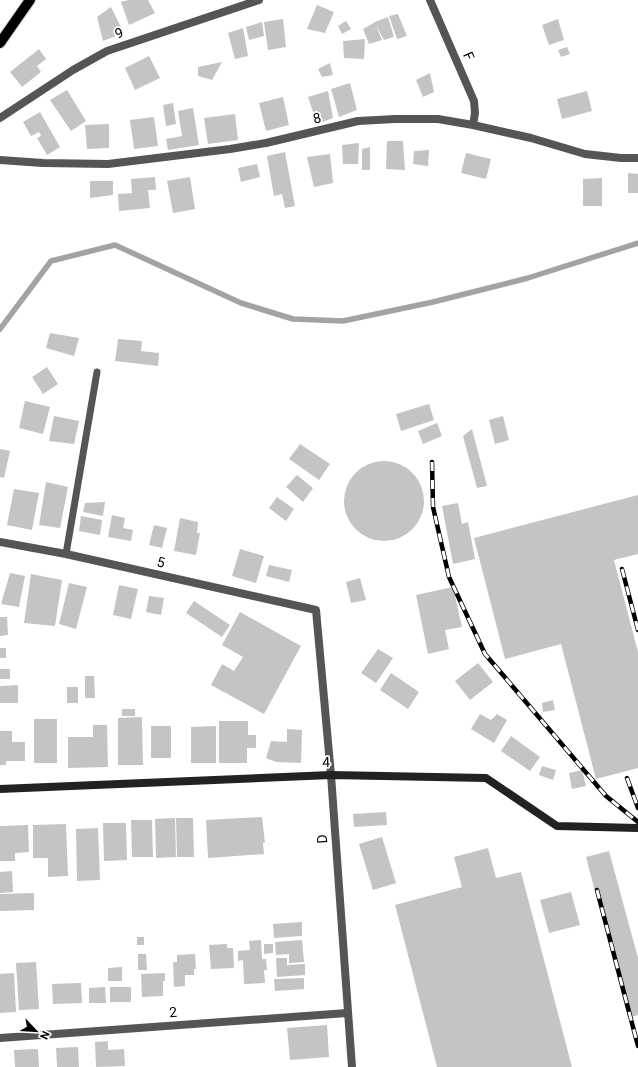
<svg xmlns="http://www.w3.org/2000/svg" width="638" height="1067" font-family="Roboto,sans-serif">
	<style>
		.lines { fill: none; stroke-linecap: round; stroke-linejoin: round }
		.stream { stroke: #a3a3a3; stroke-width: 5.5 }
		.building { fill: #c4c4c4 }
		.primary-casing { stroke: #dbdbdb; stroke-width: 12 }
		.lane { stroke: #555; stroke-width: 7 }
		.street { stroke: #555; stroke-width: 8 }
		.secondary { stroke: #222; stroke-width: 8 }
		.primary { stroke: #000; stroke-width: 10 }
		.rail-casing { stroke: #000; stroke-width: 4.5 }
		.rail { stroke: #fff; stroke-width: 3; stroke-dasharray: 9; stroke-linecap: butt }
		.labels { text-anchor: middle; dominant-baseline: central; stroke-width: 3.5; stroke-linejoin: round; paint-order: stroke }
		.street-label { font-size: 14px; fill: #000; stroke: #fff }
	</style>
	<rect width="100%" height="100%" fill="#fff"/>
	<g class="lines">
		<path class="stream" d="M0 329 51 261 115 245 241 303 293 319 343 321 433 302 528 278 638 243"/>
	</g>
	<path class="building" d="M128 0H148L155 13 129 25 121 2Z
		M317 5 334 12 325 33 307 29Z
		M111 7 124 33 103 41 97 17Z
		M398 14 407 36 397 39 389 16Z
		M388 17 394 37 384 40 376 25 382 40 369 44 363 29 375 22Z
		M283 19 286 47 268 50 264 22Z
		M558 19 564 40 549 45 542 25Z
		M346 21 351 29 342 34 338 26Z
		M262 22 264 36 249 40 246 27Z
		M243 28 248 56 235 59 228 33Z
		M365 39 364 59 344 58 343 41Z
		M567 47 570 54 561 57 558 50Z
		M39 49 46 59 37 66 41 72 22 87 10 72Z
		M149 56 160 78 135 90 125 68Z
		M222 62 212 80 198 76V67Z
		M330 63 333 75 322 77 318 69Z
		M430 73 434 92 423 97 416 80Z
		M350 83 357 110 339 117 331 89Z
		M67 90 86 121 71 131 50 100Z
		M328 91 333 118 317 124 308 97Z
		M587 91 592 111 562 119 557 99Z
		M283 97 289 125 266 131 259 103Z
		M173 103 176 124 166 126 163 105Z
		M193 108 199 145 168 150 166 139 182 136 178 111Z
		M40 112 60 147 47 155 37 138 41 136 39 132 31 136 23 122Z
		M235 114 238 140 208 144 204 118Z
		M154 117 158 146 134 149 130 120Z
		M109 124V148L87 149 85 125Z
		M387 141H403L405 170 386 169Z
		M359 143 358 164H343L342 145Z
		M370 147V170H362V149Z
		M429 150 428 166 413 164 414 151Z
		M285 152 295 206 285 208 282 194 274 196 267 156Z
		M466 153 491 159 486 179 461 173Z
		M330 154 333 183 314 187 307 157Z
		M257 164 260 177 241 182 238 168Z
		M628 173 638 174V193H628Z
		M155 177 156 190H148L150 208 119 211 118 194 132 193 131 179Z
		M190 177 195 209 173 213 167 181Z
		M602 178V206H583V179Z
		M90 181H113V195L90 198Z
		M50 333 79 338 74 356 46 348Z
		M118 339 142 341 141 351 159 353 158 366 115 361Z
		M47 367 58 384 43 394 32 377Z
		M25 401 50 407 43 434 19 428Z
		M429 404 434 420 401 431 396 414Z
		M54 416 79 421 74 444 49 441Z
		M503 416 509 440 495 444 489 420Z
		M437 423 442 436 423 444 418 431Z
		M472 429 487 486 477 488 463 436Z
		M300 444 330 464 319 480 289 459Z
		M0 449 10 451 4 478 0 477Z
		M344 501a40 40 0 1 1 80 0a40 40 0 1 1-80 0Z
		M297 475 313 488 303 502 286 487Z
		M46 482 68 487 60 528 39 525Z
		M14 489 39 493 32 530 7 525Z
		M638 495V554L614 560 638 652V768L596 779 561 644 505 659 474 538Z
		M277 497 294 509 286 521 269 508Z
		M105 502 103 516 83 512 85 503Z
		M458 503 462 524 468 522 475 559 453 564 442 506Z
		M112 515 125 518 123 528 133 530 131 541 108 537Z
		M81 516 102 520 100 535 79 531Z
		M180 518 198 522 197 533H200L196 555 174 551Z
		M154 525 167 528 162 548 149 545Z
		M240 549 264 556 256 583 232 576Z
		M269 565 292 570 289 582 266 576Z
		M10 573 25 576 19 607 1 604Z
		M31 574 62 580 55 626 24 623Z
		M360 578 366 600 351 603 346 582Z
		M69 583 87 587 76 629 59 624Z
		M119 585 138 589 131 619 113 615Z
		M453 587 462 627 445 630 449 649 428 654 416 595Z
		M149 596 164 598 161 615 146 612Z
		M194 601 230 625 222 637 186 613Z
		M240 612 301 646 264 714 211 685 222 664 234 671 243 657 222 645Z
		M0 617H7L8 635 0 636Z
		M0 648H6V658H0Z
		M378 649 393 658 376 683 361 673Z
		M478 663 493 682 470 700 455 681Z
		M0 669H10V679H0Z
		M391 673 419 692 408 709 380 690Z
		M85 676H94L95 698H85Z
		M18 685V703H0V686Z
		M67 687H78V703H67Z
		M553 700 555 710 543 712 542 703Z
		M122 709H135V716H122Z
		M480 714 491 720 497 714 507 720 494 743 471 729Z
		M142 717 143 765H118V718Z
		M34 719H57V763H34Z
		M219 721H248V735H256V748H247V763H219Z
		M93 725H107L108 767 68 768V737H93Z
		M151 726H171V758H151Z
		M216 726V763H191V727Z
		M287 729 302 730 301 763 276 762 266 758 271 741 287 742Z
		M0 731H12V742H25V761H6V765H0Z
		M511 736 540 757 530 771 501 751Z
		M542 766 556 770 553 780 539 775Z
		M582 770 586 786 572 789 569 773Z
		M386 812 387 825 354 827 353 814Z
		M262 817 265 843H263L264 854 208 858 206 820Z
		M175 818 176 857 156 858 155 819Z
		M176 818H193L194 857H177Z
		M131 820H152L153 857H132Z
		M103 823H126L127 860 104 861Z
		M66 824 68 876 48 877V858H33V825Z
		M28 825 29 852 15 853V861H0V826Z
		M98 828 100 880 77 881 76 829Z
		M382 837 396 883 373 890 359 844Z
		M488 848 496 878 521 872 572 1067H437L395 905 462 887 454 857Z
		M609 851 638 958V1015L628 1018 586 857Z
		M12 871 13 892 0 893V872Z
		M571 892 580 925 549 933 540 900Z
		M34 893V910L0 911V894Z
		M302 922V936L274 938 273 924Z
		M137 937H144V945H137Z
		M261 940 262 959H266L267 970H264L265 983 244 984 243 960 238 961V951L250 950 249 941Z
		M302 940 304 962 289 963V954L276 955 275 942Z
		M227 944V948H233L234 968 211 969 209 945Z
		M264 944H273V953L264 954Z
		M138 954H146L147 970H138Z
		M195 954 196 969H194V975H185V986L174 987 173 962H177V955Z
		M276 958H287V965L305 964V975L277 977Z
		M36 962 39 1009 19 1010 16 963Z
		M122 967V981H108V968Z
		M14 973 16 1012 0 1013V974Z
		M165 973V981H163V996L142 997 141 974Z
		M304 978V989L275 991 274 979Z
		M81 983 82 1003 53 1004 52 984Z
		M105 987 106 1003H89V988Z
		M110 987H131V1002H110Z
		M327 1025 329 1057 290 1060 287 1028Z
		M108 1041V1050L124 1049 125 1066 96 1067 95 1042Z
		M78 1047 79 1067H57L56 1048Z
		M38 1049 39 1067H15L14 1050Z"/>
	<g class="lines">
		<g class="primary-casing">
			<path id="primary" d="M0 43 30 0"/>
		</g>
		<path class="lane" d="M66 554 97 372"/>
		<path class="street" d="M430 0 474 101 475 113 473 125
			M0 118 73 70 107 51 259 0
			M0 160 43 163 108 164 230 149 266 143 358 121 395 119H438L473 125 531 138 585 154 621 158H638
			M0 542 66 554 316 610 331 775 352 1067
			M0 1038 347 1013"/>
		<path class="secondary" d="M0 789 331 775 486 778 557 826 638 828"/>
		<use href="#primary" class="primary"/>
		<g class="rail-casing">
			<path id="rail" d="M432 462 433 507 449 577 485 654 606 796 638 822
				M622 569 638 630
				M627 778 638 808
				M597 890 638 1046"/>
		</g>
		<use href="#rail" class="rail"/>
	</g>
	<g class="labels">
		<g class="street-label">
			<text transform="translate(119 33) rotate(-20)">9</text>
			<text transform="translate(469 56) rotate(66)">F</text>
			<text transform="translate(317 118) rotate(-13)">8</text>
			<text transform="translate(161 562) rotate(13)">5</text>
			<text transform="translate(326 762) rotate(-1)">4</text>
			<text transform="translate(322 839) rotate(-94)">D</text>
			<text transform="translate(173 1012) rotate(-4)">2</text>
		</g>
	</g>
	<g transform="translate(36 1031) rotate(115)" stroke="#ffffff" stroke-width="3" paint-order="stroke">
	<path d="M0-3L7 15L0 10L-7 15Z" fill="#000000"/>
	<text y="-6" font-size="11" font-weight="bold" text-anchor="middle" fill="#000000">N</text>
	</g>
</svg>
